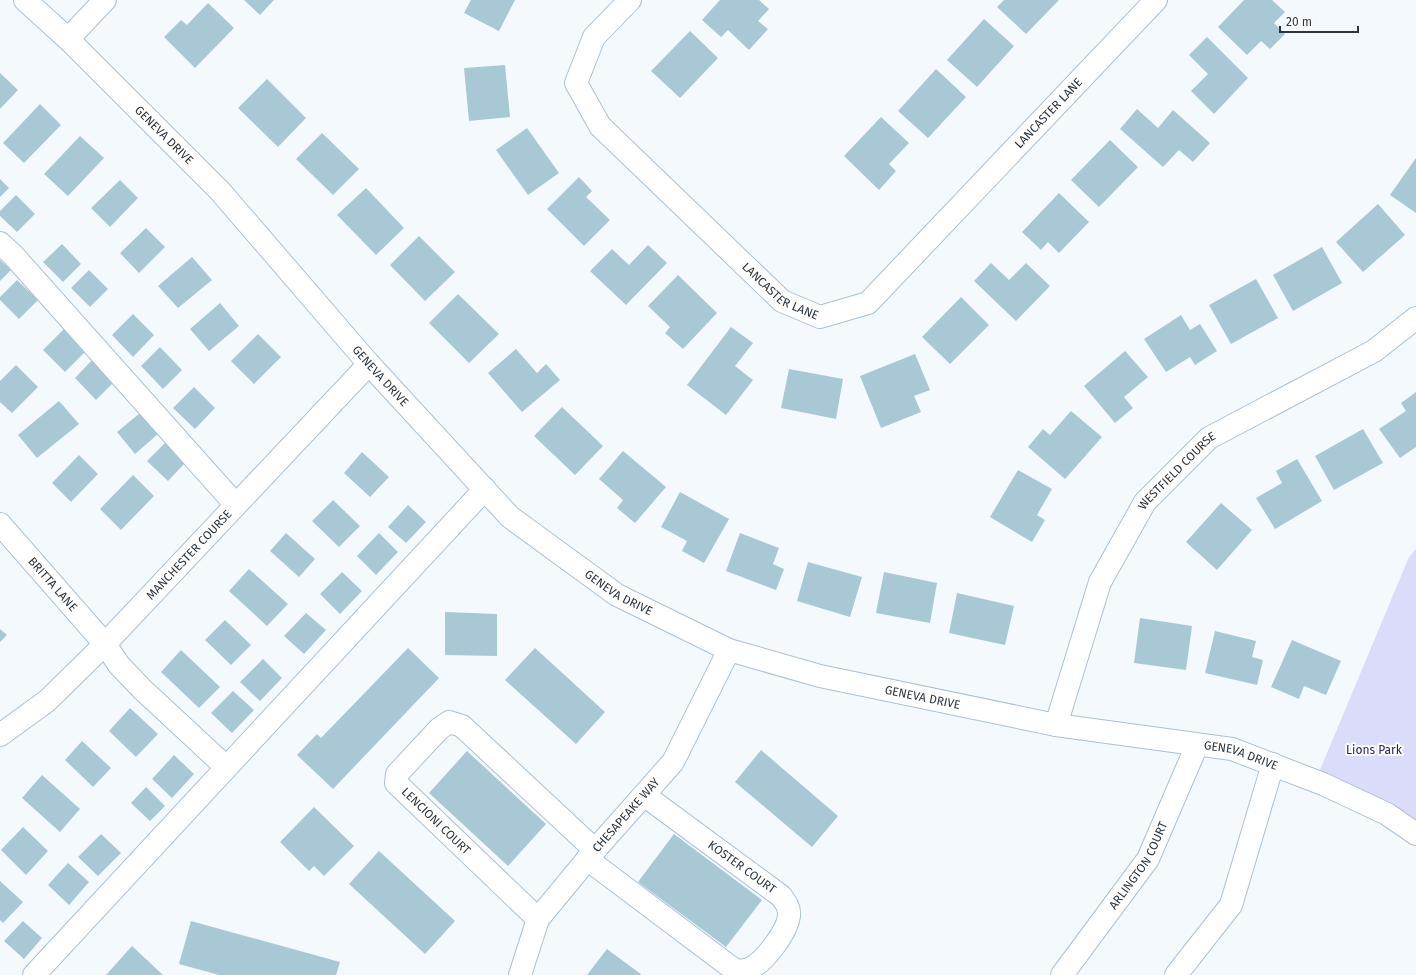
<svg xmlns="http://www.w3.org/2000/svg" width="1416" height="975" font-family="'Fira Sans',sans-serif">
	<style>
		.park { fill: #dbdbfa }
		.building { fill: #a8c8d6 }
		.lines { fill: none; stroke-linecap: round; stroke-linejoin: round }
		.minor-casing { stroke: #aac1d6; stroke-width: 24 }
		.minor { stroke: #fff; stroke-width: 22 }
		.labels { text-anchor: middle; dominant-baseline: central; stroke-width: 4; stroke-linejoin: round; paint-order: stroke }
		.street-label { font-size: 12px; fill: #2b343d; stroke: #fff }
		.park-label { font-size: 12px; fill: #281d58; stroke: #fff }
	</style>
	<rect width="100%" height="100%" fill="#f4f9fd"/>
	<path class="park" d="M1416 549V822L1320 770 1409 557Z"/>
	<path class="building" d="M244 0H274L260 15Z
		M471 0H515L499 31 464 13Z
		M720 0H759L769 9 758 21 768 29 749 50 728 30 721 37 702 20Z
		M1004 0H1059L1026 34 997 7Z
		M1244 0H1272L1285 12 1274 23 1285 34 1270 49 1261 41 1247 55 1218 27Z
		M208 3 234 28 195 68 164 37 181 20 187 25Z
		M984 19 1014 46 977 87 947 60Z
		M690 31 718 58 680 98 651 71Z
		M1207 37 1248 78 1214 114 1191 91 1208 74 1189 55Z
		M505 65 510 117 469 121 464 68Z
		M936 69 966 97 928 138 898 111Z
		M0 73 18 90 0 109Z
		M267 79 306 118 278 147 238 108Z
		M40 104 61 125 24 163 3 143Z
		M1137 109 1158 128 1173 110 1210 143 1193 162 1179 150 1163 167 1120 129Z
		M881 117 909 143 889 164 896 171 879 190 844 156Z
		M527 128 559 173 528 195 496 150Z
		M322 133 359 169 333 195 296 159Z
		M80 136 104 158 68 196 44 174Z
		M1110 140 1138 167 1099 207 1071 180Z
		M1416 158V213L1390 195Z
		M579 177 592 191 586 197 610 220 584 246 547 209Z
		M0 179 9 188 0 197Z
		M120 180 138 198 110 227 91 208Z
		M366 188 404 228 376 255 337 215Z
		M1059 193 1089 222 1059 253 1048 242 1041 250 1022 232Z
		M16 195 35 214 17 232 0 216V211Z
		M1378 204 1405 235 1363 272 1336 242Z
		M146 228 165 247 139 273 120 253Z
		M419 236 455 272 425 301 390 265Z
		M62 244 81 264 63 282 43 262Z
		M648 245 667 263 626 305 590 271 612 249 629 265Z
		M1322 247 1342 283 1293 311 1273 275Z
		M192 257 212 280 178 308 158 286Z
		M0 260 11 270 0 281Z
		M991 263 1009 280 1026 263 1050 286 1016 321 974 281Z
		M89 270 108 289 90 307 71 288Z
		M678 275 717 313 683 349 665 333 670 327 648 306Z
		M1256 279 1278 318 1231 344 1209 305Z
		M17 280 38 300 19 319 0 300V297Z
		M458 294 499 334 469 363 429 323Z
		M961 297 989 325 950 364 922 337Z
		M220 303 239 326 209 351 190 329Z
		M133 314 154 335 133 357 112 335Z
		M1181 315 1190 330 1200 324 1217 351 1195 365 1190 357 1166 372 1144 339Z
		M67 326 89 348 65 372 43 350Z
		M731 327 753 343 735 366 753 380 726 415 687 385Z
		M258 334 281 357 254 384 231 361Z
		M160 347 182 370 163 389 141 366Z
		M516 349 537 373 546 364 560 380 522 412 488 373Z
		M1125 351 1148 377 1124 397 1133 408 1115 423 1084 386Z
		M915 354 930 390 914 396 921 412 881 428 860 376Z
		M93 359 115 381 96 400 75 378Z
		M16 365 38 387 12 413 0 402V381Z
		M789 369 843 379 836 419 781 408Z
		M194 387 215 408 195 429 173 408Z
		M1416 392V447L1400 458 1379 429 1406 411 1401 403Z
		M59 401 79 424 37 458 18 435Z
		M562 407 603 446 575 475 534 436Z
		M1071 411 1102 437 1065 479 1028 447 1043 429 1050 435Z
		M140 413 158 434 135 454 117 432Z
		M1363 429 1383 463 1334 490 1315 456Z
		M166 442 186 462 168 481 147 461Z
		M623 451 666 487 635 523 617 508 623 500 599 479Z
		M362 452 389 477 370 497 344 473Z
		M79 455 98 474 71 502 52 483Z
		M1297 459 1322 501 1275 529 1256 498 1282 483 1276 471Z
		M1018 470 1052 489 1037 515 1045 520 1032 542 990 517Z
		M133 475 154 496 121 530 100 509Z
		M680 492 729 519 704 563 682 551 687 541 661 527Z
		M333 500 360 526 339 547 312 521Z
		M1221 503 1252 530 1217 570 1186 542Z
		M408 505 426 522 406 543 388 527Z
		M286 533 315 559 299 577 270 551Z
		M379 533 398 552 376 575 357 556Z
		M740 533 779 548 773 564 784 569 776 590 726 571Z
		M808 562 862 577 850 617 797 601Z
		M249 569 288 604 267 626 229 591Z
		M342 572 362 591 340 614 320 594Z
		M884 572 937 583 930 623 876 613Z
		M957 593 1014 606 1005 645 949 633Z
		M445 612 497 614V656L445 655Z
		M306 613 326 630 304 654 284 636Z
		M1140 618 1192 626 1186 670 1134 663Z
		M225 620 251 645 231 665 205 640Z
		M0 629 7 635 0 642Z
		M1215 631 1256 641 1252 657 1263 660 1257 685 1205 673Z
		M1292 640 1341 661 1326 695 1304 686 1299 699 1271 687Z
		M408 648 439 678 333 789 297 755 317 734 321 738Z
		M535 648 605 712 576 744 505 680Z
		M181 650 220 687 199 708 161 672Z
		M263 659 282 678 260 701 240 682Z
		M233 691 254 710 232 733 211 713Z
		M130 708 158 734 136 757 109 731Z
		M82 741 111 768 93 787 65 760Z
		M761 750 838 816 812 847 735 782Z
		M467 751 546 824 508 866 429 793Z
		M174 755 194 774 172 798 152 779Z
		M42 775 80 809 60 832 22 798Z
		M146 787 165 806 150 821 131 803Z
		M314 807 354 846 324 876 314 866 309 871 280 842Z
		M23 827 48 851 26 875 1 850Z
		M101 834 121 853 98 876 78 857Z
		M674 834 762 900 726 947 638 882Z
		M379 851 455 921 425 954 349 884Z
		M68 863 89 882 69 905 48 885Z
		M0 881 23 902 3 923 0 920Z
		M23 921 42 938 24 959 4 941Z
		M191 921 340 962 336 975H219L179 964Z
		M132 946 163 975H106Z
		M607 949 642 975H587Z"/>
	<g class="lines">
		<g class="minor-casing">
			<g id="minor">
				<path id="s1" d="M25 0 68 39 220 191 369 364 510 517 617 595 729 650 820 676 1056 725 1232 749 1323 784 1387 814 1416 834"/>
				<path id="s2" d="M630 0 594 37 576 83 600 126 782 301 820 317 868 303 1156 0"/>
				<path d="M68 39 105 0"/>
				<path d="M0 243 13 255 236 505"/>
				<path id="s3" d="M0 524 105 644 119 665 143 690 226 767"/>
				<path id="s4" d="M1056 725 1100 582 1145 502 1209 438 1374 351 1416 318"/>
				<path id="s5" d="M0 735 47 701 105 644 369 364"/>
				<path d="M587 859 736 971C741 970 747 971 751 968 765 961 787 932 789 916 790 908 786 903 781 896L644 795"/>
				<path d="M538 919 396 783 397 774 439 729 449 722 462 726 595 850"/>
				<path d="M34 975 485 489"/>
				<path id="s6" d="M520 975 538 919 595 850 673 762 729 650"/>
				<path id="s7" d="M1062 975 1148 859 1197 745"/>
				<path d="M1176 975 1231 905 1273 764"/>
			</g>
		</g>
		<use href="#minor" class="minor"/>
	</g>
	<g class="labels">
		<g class="street-label">
			<text stroke="none"><textPath href="#s2" startOffset="756">LANCASTER LANE</textPath></text>
			<text stroke="none"><textPath href="#s1" startOffset="194">GENEVA DRIVE</textPath></text>
			<text stroke="none"><textPath href="#s2" startOffset="396">LANCASTER LANE</textPath></text>
			<text stroke="none"><textPath href="#s1" startOffset="518">GENEVA DRIVE</textPath></text>
			<text stroke="none"><textPath href="#s4" startOffset="286">WESTFIELD COURSE</textPath></text>
			<text stroke="none"><textPath href="#s5" startOffset="262">MANCHESTER COURSE</textPath></text>
			<text stroke="none"><textPath href="#s3" startOffset="80">BRITTA LANE</textPath></text>
			<text stroke="none"><textPath href="#s1" startOffset="842">GENEVA DRIVE</textPath></text>
			<text stroke="none"><textPath href="#s1" startOffset="1166">GENEVA DRIVE</textPath></text>
			<text stroke="none"><textPath href="#s1" startOffset="1490">GENEVA DRIVE</textPath></text>
			<text stroke="none"><textPath href="#s6" startOffset="195">CHESAPEAKE WAY</textPath></text>
			<text transform="translate(436 821) rotate(44)">LENCIONI COURT</text>
			<text stroke="none"><textPath href="#s7" startOffset="134">ARLINGTON COURT</textPath></text>
			<text transform="translate(742 867) rotate(36)">KOSTER COURT</text>
		</g>
		<g class="park-label">
			<text x="1374" y="750">Lions Park</text>
		</g>
	</g>
	<path d="M1280 26v6h78v-6" fill="none" stroke="#2b343d" stroke-width="2"/>
	<text x="1286" y="26" font-size="12" fill="#2b343d" stroke="#ffffff" stroke-width="3" paint-order="stroke">20 m</text>
</svg>
